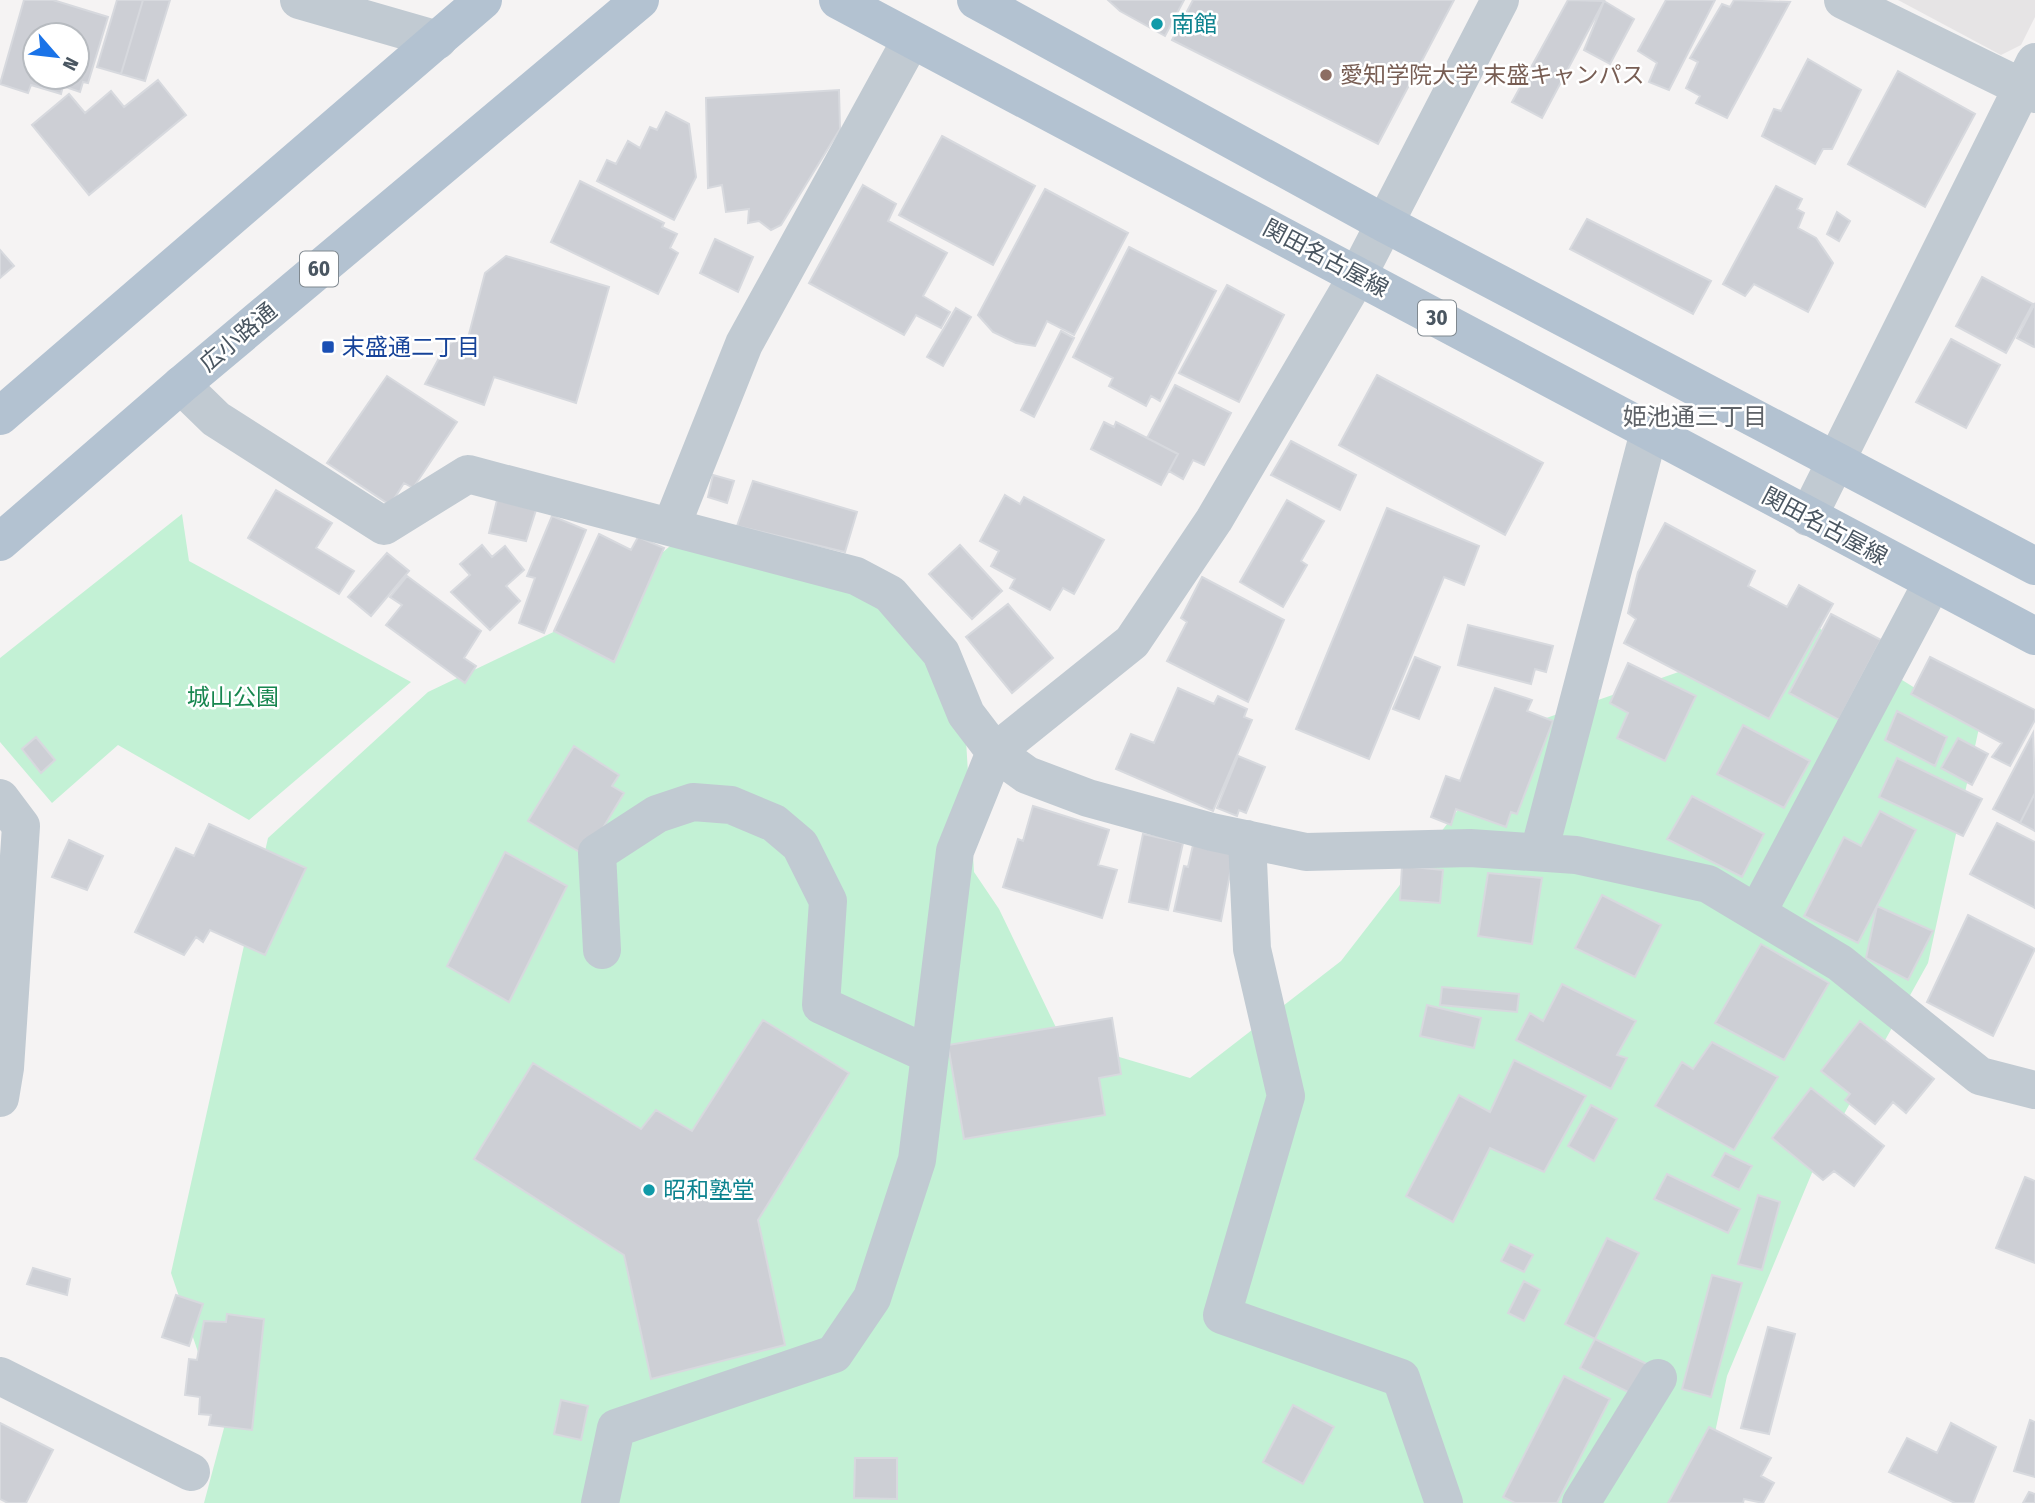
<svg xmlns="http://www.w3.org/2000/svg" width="2035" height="1503" font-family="'Fira Sans Condensed','Noto Sans JP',sans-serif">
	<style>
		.education { fill: #e6e4e5 }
		.green { fill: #c3f1d5 }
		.building { fill: #cdcfd5; stroke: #d7d9de; stroke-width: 2; fill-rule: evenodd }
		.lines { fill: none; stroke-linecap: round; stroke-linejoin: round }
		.minor { stroke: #c1cad2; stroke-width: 38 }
		.primary { stroke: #b3c2d1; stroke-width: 38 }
		.culture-dot { fill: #0f9aa8; stroke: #fff; stroke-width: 2.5 }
		.education-dot { fill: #8d6e63; stroke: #fff; stroke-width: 2.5 }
		.transit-dot { fill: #1a4fb4; stroke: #fff; stroke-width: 2.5 }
		.labels { text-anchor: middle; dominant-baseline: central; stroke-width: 5; stroke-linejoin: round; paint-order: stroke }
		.shield { fill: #fff; stroke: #808990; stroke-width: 2 }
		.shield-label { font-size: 21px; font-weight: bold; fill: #4a5661 }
		.culture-label { font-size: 23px; fill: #0d838f; stroke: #fff; text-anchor: start }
		.education-label { font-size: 23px; fill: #785e54; stroke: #fff; text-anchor: start }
		.street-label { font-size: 23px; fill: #4a5661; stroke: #fff }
		.transit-label { font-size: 23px; fill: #164399; stroke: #fff; text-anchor: start }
		.park-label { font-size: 23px; fill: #17864f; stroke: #fff }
		.neighbourhood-label { font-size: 24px; fill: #5f6368; stroke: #fff }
	</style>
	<rect width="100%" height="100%" fill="#f5f3f3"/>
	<path class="education" d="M1898 0H2035V17L2021 45 2001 55Z"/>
	<path class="green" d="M182 514 189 561 411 682 249 820 118 745 52 803 0 742V658Z
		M677 540 870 595 921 648 966 740 974 872 999 909 1062 1040 1190 1078 1341 961 1523 726 1814 625 1979 728 1928 963 1814 1168 1727 1376 1700 1503H204L224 1428 171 1273 268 838 428 692 593 613Z"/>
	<path class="building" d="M24 0H53L108 17 88 83 83 82 80 92 63 86 61 94 31 85 28 93 0 84ZM35 35H77V77H35Z
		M117 0H143L121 74 97 67Z
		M143 0H170L145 81 121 74Z
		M1108 0H1184L1165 36 1120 11Z
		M1193 0H1454L1378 144 1172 40Z
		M1568 0 1604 1 1542 118 1512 102Z
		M1666 0H1715L1669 90 1649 82 1657 63 1638 51Z
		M1734 0 1790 2 1727 118 1696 103 1700 96 1686 88 1698 62 1690 58 1722 4 1730 7Z
		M1604 1 1634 19 1610 64 1584 50Z
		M1808 59 1861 90 1832 149H1823L1815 164 1762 136 1774 109 1781 111Z
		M1898 71 1975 114 1925 207 1848 164Z
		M158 80 186 115 89 195 32 125 69 94 85 113 111 91 124 107Z
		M839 90 840 129 781 225 771 230 759 221 748 223 749 209 726 212 722 185 708 188 706 98Z
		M666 112 689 124 696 177 674 220 597 181 607 160 616 164 628 141 640 148 650 127 657 130Z
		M942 136 1035 186 993 265 899 215Z
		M580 181 664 223 662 227 677 234 670 248 678 253 658 294 551 242Z
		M863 185 896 204 888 221 947 253 923 296 950 312 941 328 916 315 904 335 809 283Z
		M1776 186 1802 199 1797 209 1804 213 1798 228 1816 238 1833 263 1808 312 1754 284 1745 296 1723 284Z
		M1045 189 1128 233 1074 335 1047 321 1035 346 1016 343 993 332 978 315Z
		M1837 212 1850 221 1839 241 1827 234Z
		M1587 219 1711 281 1693 314 1570 249Z
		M715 239 753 257 738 292 700 273Z
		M1129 247 1216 291 1160 401 1151 396 1146 406 1109 386 1113 378 1073 357Z
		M0 250 14 266 0 278Z
		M506 256 609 287 576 403 494 377 484 405 425 384 444 349 453 341 468 338 485 273Z
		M1982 277 2033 304 2006 353 1956 326Z
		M1227 285 1284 315 1239 402 1179 373Z
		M2035 303V346L2034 347 2017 338Z
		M956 308 971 317 943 366 927 357Z
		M1061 331 1074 338 1034 417 1021 410Z
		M1951 339 2000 365 1966 428 1916 402Z
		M1377 375 1543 463 1505 535 1339 445Z
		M387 376 457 422 413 488 404 483 390 505 327 463Z
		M1175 385 1231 413 1204 465 1193 460 1183 479 1169 471 1178 454 1147 438Z
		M1104 422 1114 427 1116 422 1178 454 1161 485 1091 449Z
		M1291 441 1356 475 1340 510 1271 475Z
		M713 475 734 481 727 503 708 497Z
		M753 481 857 512 845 552 737 526Z
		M276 490 332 523 316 548 354 571 339 594 248 538Z
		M1005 495 1020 504 1024 497 1104 540 1074 594 1063 588 1050 610 1010 588 1015 579 991 566 999 551 980 541Z
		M497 500 536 510 526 541 489 533Z
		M1287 500 1324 521 1301 561 1307 565 1283 607 1240 582Z
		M1387 508 1479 546 1464 585 1444 577 1369 759 1296 729Z
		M552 516 586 530 544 633 519 623 535 578 527 576Z
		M1665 523 1755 571 1748 586 1787 607 1799 585 1833 604 1769 719 1624 643 1636 619 1628 613 1638 572Z
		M599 534 631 550 638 537 664 548 614 662 554 631Z
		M482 545 492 557 505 546 524 570 506 586 520 601 490 630 451 592 470 575 460 564Z
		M960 545 1002 591 972 619 929 574Z
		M387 553 409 571 371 616 348 597Z
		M407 576 481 631 464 658 476 666 465 683 386 625 402 605 390 597Z
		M1202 577 1284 620 1248 702 1167 661 1187 622 1181 618Z
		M1008 604 1053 658 1012 693 966 637Z
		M1831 614 1881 640 1839 720 1789 693Z
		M1468 625 1553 646 1546 672 1535 669 1531 684 1458 665Z
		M1415 657 1440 667 1419 719 1393 709Z
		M1930 657 2035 710V720L2010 766 1992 757 2002 743 1911 694Z
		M1628 663 1696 696 1665 761 1617 738 1628 713 1610 703Z
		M1178 688 1214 704 1218 696 1247 709 1244 717 1252 720 1213 811 1116 769 1131 734 1154 743Z
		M1495 688 1532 700 1527 711 1553 721 1517 814 1511 812 1506 827 1456 809 1451 825 1431 817 1446 776 1460 781Z
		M1897 711 1947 737 1935 766 1885 740Z
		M1743 725 1810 761 1784 808 1717 774Z
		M2033 733 2035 793 2020 823 1993 809Z
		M36 737 55 760 41 773 22 749Z
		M1958 738 1988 754 1972 785 1941 768Z
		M574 746 619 775 612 786 624 793 586 856 528 821Z
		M1238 756 1265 767 1246 813 1239 810 1237 816 1217 808Z
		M1897 758 1982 799 1963 836 1879 797Z
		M2035 793V831L2020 823Z
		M1692 796 1764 834 1742 877 1667 839Z
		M1033 806 1109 830 1098 865 1117 870 1102 918 1003 887 1018 839 1023 841Z
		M1880 811 1916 830 1858 943 1804 916 1844 837 1861 846Z
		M1997 823 2035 842V908L1970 874Z
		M209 824 306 868 265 955 210 930 203 942 196 937 184 955 135 932 176 848 194 856Z
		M1143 834 1183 843 1168 910 1129 902Z
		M69 840 103 856 87 890 52 877Z
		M1193 845 1234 853 1221 921 1174 911 1184 866 1188 867Z
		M505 852 567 886 509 1002 447 966Z
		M1402 866 1443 870 1440 903 1400 900Z
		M1488 873 1542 878 1532 944 1478 936Z
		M1602 895 1661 925 1635 977 1575 948Z
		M1877 906 1933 931 1908 980 1866 958Z
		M1968 915 2035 949 1993 1036 1927 1002Z
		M1761 944 1829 983 1784 1060 1715 1023Z
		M1562 984 1636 1021 1617 1055 1627 1058 1611 1089 1516 1040 1530 1013 1543 1021Z
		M1442 987 1519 994 1517 1012 1440 1005Z
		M1427 1005 1481 1018 1474 1048 1420 1036Z
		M1112 1018 1121 1074 1099 1078 1105 1115 964 1139 948 1045Z
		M763 1020 849 1073 758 1220 785 1345 651 1379 624 1255 474 1159 533 1063 641 1129 656 1110 692 1131Z
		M1860 1021 1934 1079 1906 1113 1893 1102 1875 1124 1845 1100 1850 1094 1821 1071Z
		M1712 1042 1778 1077 1734 1150 1655 1106 1682 1062 1693 1069Z
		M1514 1060 1586 1096 1544 1172 1490 1148 1453 1222 1406 1196 1459 1095 1490 1112Z
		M1811 1088 1884 1146 1854 1186 1834 1171 1823 1180 1772 1138Z
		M1591 1105 1617 1119 1594 1161 1568 1146Z
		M1725 1153 1752 1166 1739 1190 1712 1176Z
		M1667 1174 1740 1209 1728 1233 1654 1199Z
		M2025 1177 2035 1181V1263L1996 1248Z
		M1758 1195 1780 1202 1762 1270 1738 1264Z
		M1607 1238 1639 1253 1595 1339 1565 1324Z
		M1510 1244 1533 1255 1524 1272 1501 1261Z
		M33 1268 70 1279 67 1295 27 1284Z
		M1712 1275 1742 1283 1711 1397 1682 1389Z
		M1524 1281 1540 1290 1524 1321 1508 1313Z
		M176 1295 203 1304 189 1346 162 1337Z
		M227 1314 264 1319 252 1430 209 1425 211 1415 199 1414 200 1397 185 1395 189 1359 197 1360 204 1321 226 1322Z
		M1768 1327 1795 1334 1769 1434 1741 1428Z
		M1595 1339 1649 1365 1634 1395 1580 1368Z
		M1564 1376 1610 1399 1557 1503H1515L1503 1497Z
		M561 1400 588 1406 581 1440 554 1434Z
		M1293 1405 1334 1427 1303 1484 1263 1462Z
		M2030 1420 2035 1422V1477L2014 1471Z
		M0 1423 53 1450 26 1503H8L0 1499Z
		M1951 1423 1996 1447 1973 1503H1955L1889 1472 1907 1438 1937 1453Z
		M1709 1427 1771 1458 1761 1476 1774 1483 1763 1503 1744 1499 1743 1503H1668Z
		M855 1458H897V1499L854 1498Z
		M2029 1492 2035 1494V1503H2023Z"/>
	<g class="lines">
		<path class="minor" d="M299 0 438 40
			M1843 0 2035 94
			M181 385 216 419 384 526 468 474 856 576 890 594 941 653 966 714 995 752 1027 775 1088 798 1212 832 1306 852 1470 848 1576 855 1708 884 1840 963 1980 1076 2035 1090
			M1808 517 2035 62
			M671 527 744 344 911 40
			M0 798 21 826 5 1068 0 1098
			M1247 839 1252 949 1286 1096 1222 1315 1401 1378 1444 1503
			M1539 852 1649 432
			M1757 913 1932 583
			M602 950 597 853 657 814 693 802 731 805 774 823 800 845 828 901 821 1005 928 1054
			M0 1376 191 1472
			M600 1503 616 1428 834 1354 872 1298 917 1160 955 851 995 752 1132 642 1214 520 1358 275 1500 0
			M1581 1503 1658 1378"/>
		<path class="primary" d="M838 0 2035 636
			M976 0 1384 223 2035 566
			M0 416 483 0
			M0 542 181 385 640 0"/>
	</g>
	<g class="culture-dot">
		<circle cx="1157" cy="24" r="7"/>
		<circle cx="649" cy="1190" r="7"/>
	</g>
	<circle class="education-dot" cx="1326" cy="75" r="7"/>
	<rect class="transit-dot" x="321" y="340" width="14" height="14" rx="3.5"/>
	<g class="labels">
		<g class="shield">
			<rect x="300" y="251.5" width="38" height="35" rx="5"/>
			<rect x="1418" y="300.5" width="38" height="35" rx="5"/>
		</g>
		<g class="shield-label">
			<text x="319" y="269">60</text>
			<text x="1437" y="318">30</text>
		</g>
		<g class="culture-label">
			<text x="1171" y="24">南館</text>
			<text x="663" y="1190">昭和塾堂</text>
		</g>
		<g class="education-label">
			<text x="1340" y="75">愛知学院大学 末盛キャンパス</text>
		</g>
		<g class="street-label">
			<text transform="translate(1326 258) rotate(28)">関田名古屋線</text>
			<text transform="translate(238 337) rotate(-40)">広小路通</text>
			<text transform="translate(1825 526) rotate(28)">関田名古屋線</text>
		</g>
		<g class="transit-label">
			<text x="342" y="347">末盛通二丁目</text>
		</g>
		<g class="park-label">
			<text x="233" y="697">城山公園</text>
		</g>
		<g class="neighbourhood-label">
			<text x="1695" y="417">姫池通三丁目</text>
		</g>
	</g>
	<g transform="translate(56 56) rotate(118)"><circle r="33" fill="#ffffff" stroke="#b7bbc0" stroke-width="2"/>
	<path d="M0-5L12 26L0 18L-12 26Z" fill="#1a73e8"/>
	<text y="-10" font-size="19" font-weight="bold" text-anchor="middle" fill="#4a5661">N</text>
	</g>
</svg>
